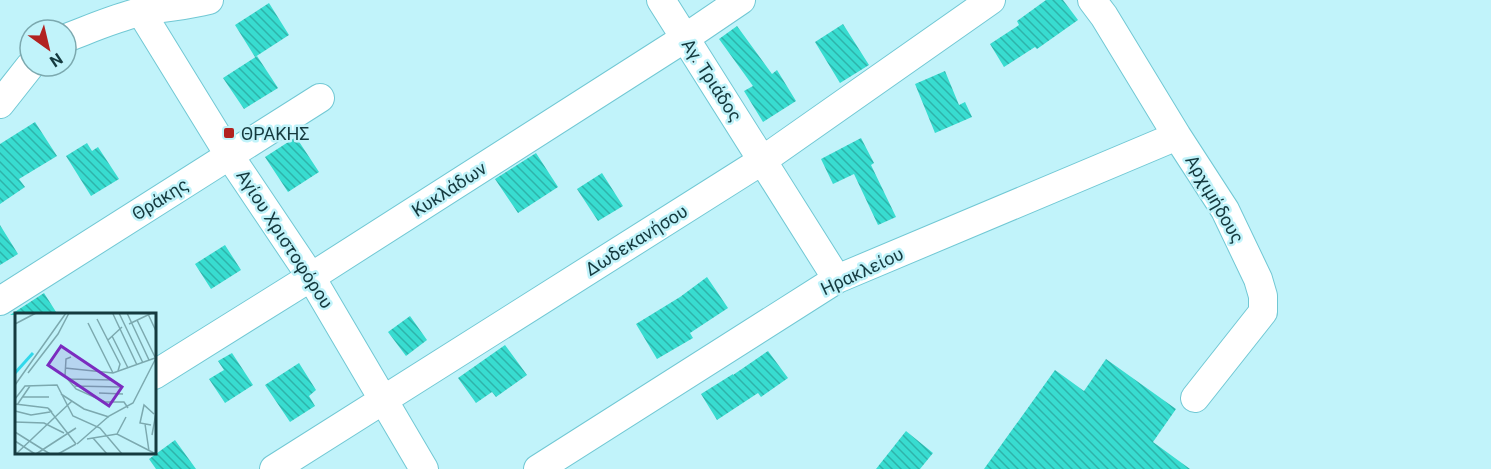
<svg xmlns="http://www.w3.org/2000/svg" width="1491" height="469" font-family="Roboto,sans-serif">
	<style>
		.building { fill: url(#building-back-hatch) }
		.lines { fill: none; stroke-linecap: round; stroke-linejoin: round }
		.minor-casing { stroke: #71c8d4; stroke-width: 30 }
		.minor { stroke: #fff; stroke-width: 28 }
		.poi-dot { fill: #b22220; stroke: #c1f3fa; stroke-width: 2 }
		.labels { text-anchor: middle; dominant-baseline: central; stroke-width: 5; stroke-linejoin: round; paint-order: stroke }
		.street-label { font-size: 18px; fill: #153a3f; stroke: #c1f3fa }
		.poi-label { font-size: 18px; fill: #153a3f; stroke: #c1f3fa; text-anchor: start }
		.inset-river { fill: none; stroke: #31d8eb; stroke-width: 3 }
		.inset-road { fill: none; stroke: #7ca9af; stroke-width: 1.5 }
		.view { fill: #7b2cbf; fill-opacity: 0.15; stroke: #7b2cbf; stroke-width: 3 }
		.inset-edge { fill: none; stroke: #153a3f; stroke-width: 3 }
	</style>
	<defs>
		<pattern id="building-back-hatch" width="6" height="6" patternUnits="userSpaceOnUse" patternTransform="scale(1.5)"><rect width="6" height="6" fill="#38dcd0"/><path d="M-1 5l2 2M0 0l6 6M5-1l2 2" fill="none" stroke="#2eb3aa"/></pattern>
	</defs>
	<rect width="100%" height="100%" fill="#c1f3fa"/>
	<path class="building" d="M1046 0H1063L1078 20 1037 49 1035 47 1004 67 990 44 1019 25 1017 21Z
		M269 3 289 35 255 57 235 25Z
		M843 24 869 65 840 83 815 42Z
		M737 26 772 74 777 70 796 101 763 122 744 91 753 86 719 39Z
		M257 56 278 88 244 109 223 78Z
		M945 71 959 105 965 102 972 117 935 133 915 84Z
		M35 122 57 156 19 179 25 187 0 204V144Z
		M296 137 319 172 288 192 265 157Z
		M861 138 874 163 871 165 896 217 878 225 854 174 833 184 821 159Z
		M87 143 92 151 98 147 119 179 91 196 66 156Z
		M536 153 558 187 518 213 495 179Z
		M602 173 623 206 598 221 577 189Z
		M0 225 18 254 0 265Z
		M225 245 241 270 211 289 195 264Z
		M707 277 728 308 690 333 693 338 657 359 636 324 680 297Z
		M44 293 58 315H10Z
		M410 316 427 340 406 356 388 332Z
		M505 345 527 375 496 397 492 392 476 403 458 378Z
		M768 351 788 378 761 397 758 393 717 420 701 394 733 374V375Z
		M232 353 253 385 225 403 209 379 224 370 218 361Z
		M1106 359 1176 409 1153 442 1190 469H984L1055 370 1084 391Z
		M299 363 316 390 309 396 315 406 290 422 265 385Z
		M906 431 933 453 920 469H876Z
		M175 440 196 469H156L149 459Z"/>
	<g class="lines">
		<g class="minor-casing">
			<path id="minor" d="M661 0 837 279
				M1092 0 1104 16 1177 136 1225 210 1258 279 1263 296V312L1195 398
				M141 12 229 155 311 277 424 469
				M66 38C90 29 115 18 140 12 163 7 186 6 209 0
				M0 104 30 66
				M0 301 320 98
				M154 375 311 277 685 38 741 0
				M274 469 763 160 991 0
				M538 469 837 279 1177 136"/>
		</g>
		<use href="#minor" class="minor"/>
	</g>
	<rect class="poi-dot" x="223" y="127" width="12" height="12" rx="3"/>
	<g class="labels">
		<g class="street-label">
			<text transform="translate(712 80) rotate(57)">Αγ. Τριάδος</text>
			<text transform="translate(449 189) rotate(-33)">Κυκλάδων</text>
			<text transform="translate(160 199) rotate(-32)">Θράκης</text>
			<text transform="translate(1215 199) rotate(60)">Αρχιμήδους</text>
			<text transform="translate(285 239) rotate(57)">Αγίου Χριστοφόρου</text>
			<text transform="translate(636 240) rotate(-32)">Δωδεκανήσου</text>
			<text transform="translate(862 271) rotate(-25)">Ηρακλείου</text>
		</g>
		<g class="poi-label">
			<text x="241" y="133">ΘΡΑΚΗΣ</text>
		</g>
	</g>
	<g transform="translate(15 313)">
		<rect width="141" height="141" fill="#c1f3fa"/>
		<path class="inset-river" d="M0 60 18 40"/>
		<path class="inset-road" d="M104 0 128 50M112 0 134 47M98 1 122 52M133 1 141 18M82 6 105 51 103 58M122 7 140 44M73 10 98 60M0 11 21 0M114 11 137 0M97 23 113 55M93 27 107 14M56 44 51 46 50 63 61 76 90 89H109L113 95M50 55 98 60 140 45M13 60 43 21 54 0M52 66 98 67M0 72 51 0M58 73 106 74M84 80 108 81M46 81 69 96 94 104M7 84H34M0 86 10 73 42 72 58 103 85 115 107 141M0 91 33 95M2 92 15 73M0 98 16 102 35 99M37 99 33 95 61 131M0 109 29 110 49 120M130 111 134 138M136 112 125 110 129 92 139 101M0 119 35 141M102 121 111 104M137 122 141 100M78 125 92 141M72 126 102 121 141 141M0 128 20 141M62 131 94 103 118 90 141 45M1 141 57 88M21 141 61 115M43 141 61 131"/>
		<path class="view" d="M46 33 107 74 94 93 33 52Z"/>
		<rect width="141" height="141" class="inset-edge"/>
	</g>
	<g transform="translate(48 48) rotate(146)"><circle r="28" fill="#c1f3fa" stroke="#7ca9af" stroke-width="1.5"/>
	<path d="M0-4.5L10 22L0 15L-10 22Z" fill="#b22220"/>
	<text y="-9" font-size="16" font-weight="bold" text-anchor="middle" fill="#153a3f">N</text>
	</g>
</svg>
